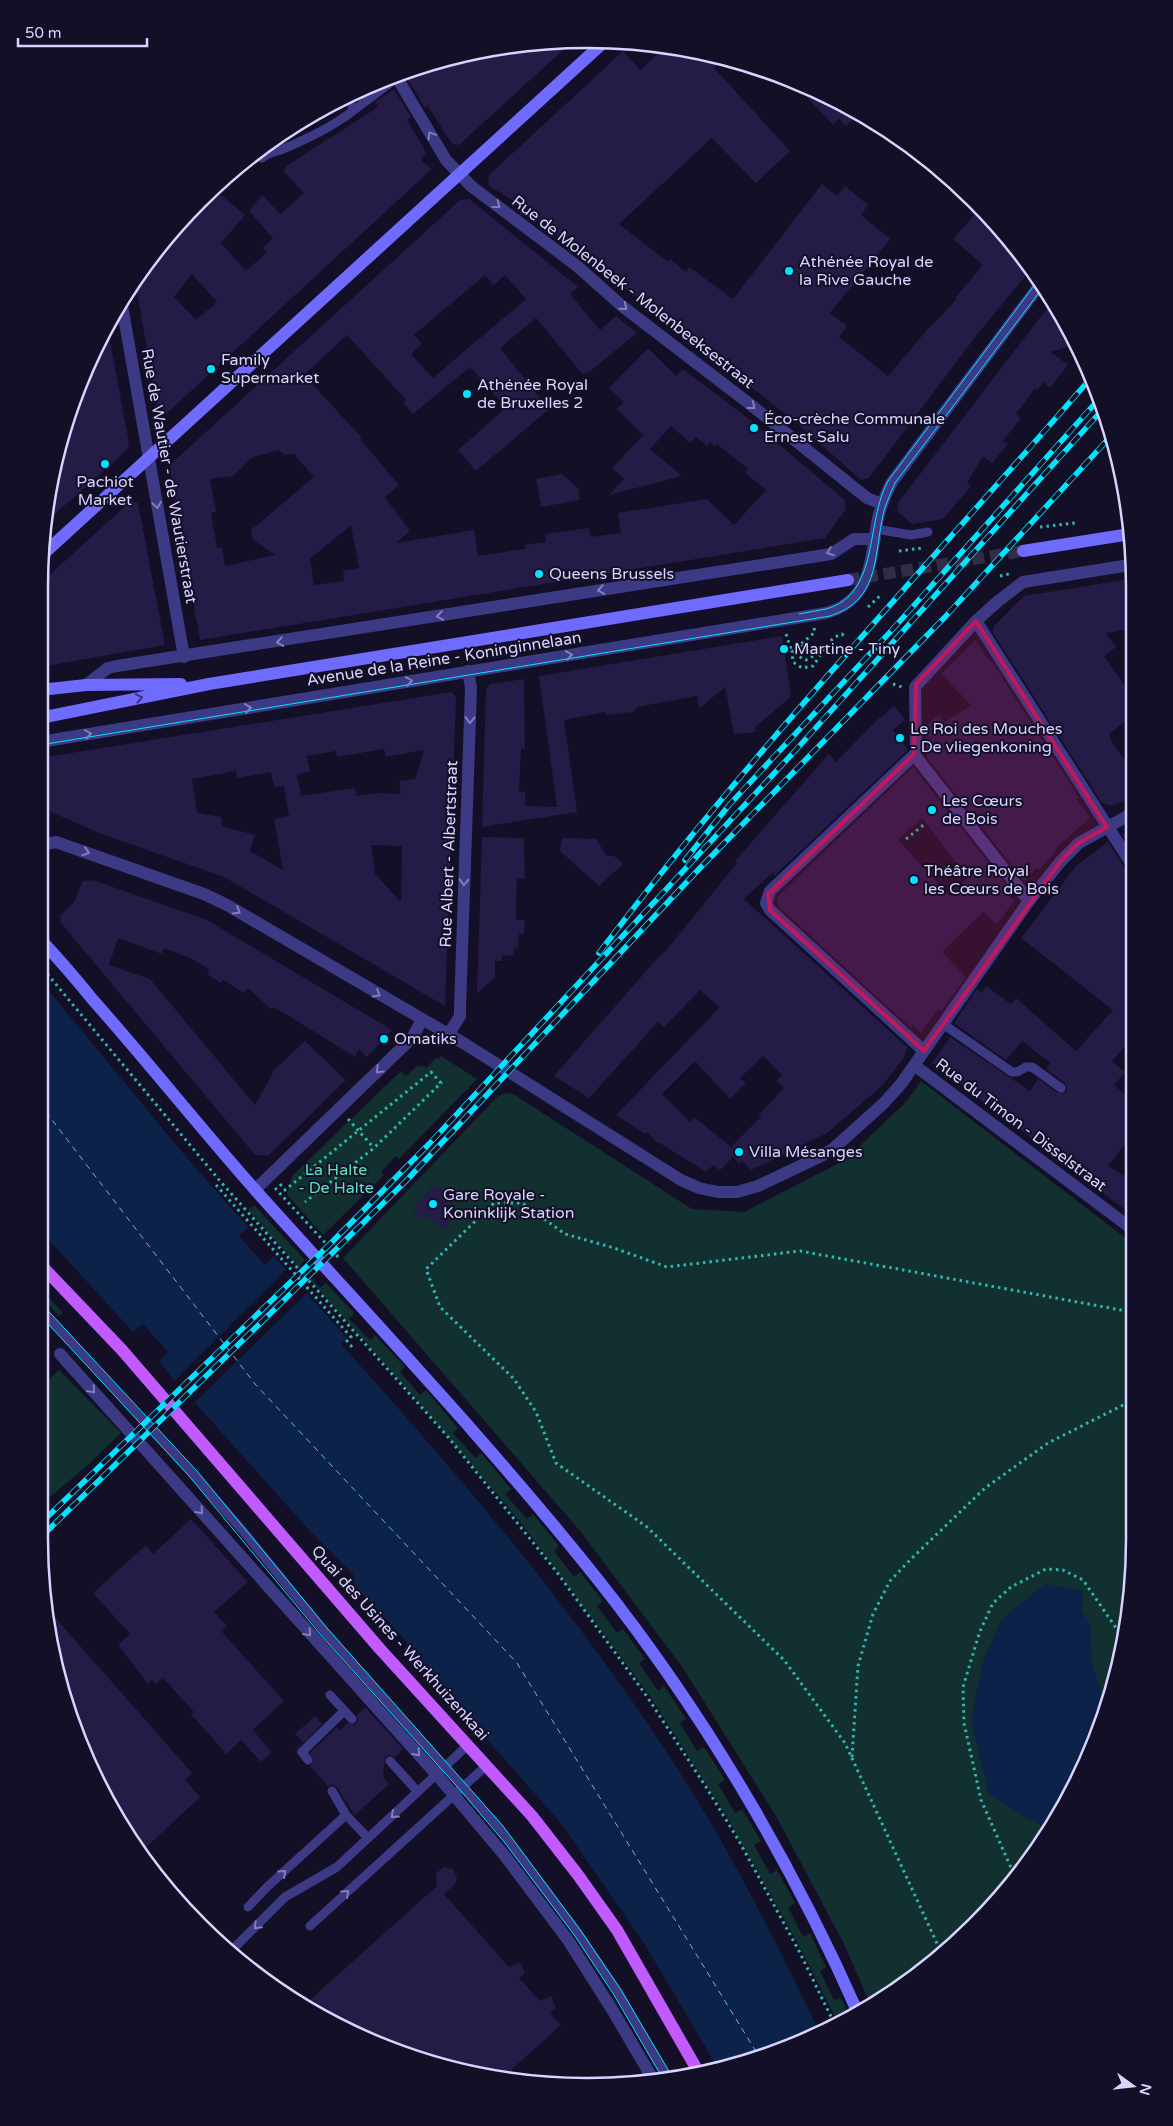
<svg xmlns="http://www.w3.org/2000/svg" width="1173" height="2126" font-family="'Varela Round',sans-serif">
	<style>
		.green { fill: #12302f }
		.water { fill: #0c2248 }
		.pier { fill: #130f26 }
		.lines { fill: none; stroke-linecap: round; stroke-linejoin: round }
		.ferry { stroke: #62b6ff; stroke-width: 1; stroke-dasharray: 6 5; stroke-linecap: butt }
		.building { fill: #241b47; fill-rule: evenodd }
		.secondary-tunnel { stroke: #312d47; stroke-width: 12; stroke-dasharray: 12 6; stroke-linecap: butt }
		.path { stroke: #2fb8b0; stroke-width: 3; stroke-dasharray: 2.5 4; stroke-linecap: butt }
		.lane { stroke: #3d3a85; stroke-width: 9 }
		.street { stroke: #3d3a85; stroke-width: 12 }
		.secondary { stroke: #6f6bff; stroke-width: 12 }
		.primary { stroke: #c25bff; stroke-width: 12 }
		.tram { stroke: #00e5ff; stroke-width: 1 }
		.rail-casing { stroke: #00e5ff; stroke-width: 5.5 }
		.rail { stroke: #130f26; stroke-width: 4; stroke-dasharray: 11; stroke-linecap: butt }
		.oneway { stroke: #837fbc }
		.oneway2 { stroke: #38347d }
		.marked { fill: #c2185b; fill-opacity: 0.2; stroke: #c2185b; stroke-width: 4; stroke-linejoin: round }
		.poi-dot { fill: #00e5ff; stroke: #130f26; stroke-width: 2 }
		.labels { text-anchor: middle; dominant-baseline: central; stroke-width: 4; stroke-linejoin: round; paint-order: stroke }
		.poi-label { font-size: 16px; fill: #d9d4ff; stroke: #130f26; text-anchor: start }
		.street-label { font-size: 16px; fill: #d9d4ff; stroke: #130f26 }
		.park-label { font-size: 16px; fill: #5fe0c0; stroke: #130f26 }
		.rim { fill: none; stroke: #d9d4ff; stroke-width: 2.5 }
	</style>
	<rect width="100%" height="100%" fill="#130f26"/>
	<path class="green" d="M441 1056 477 1079 399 1159 396 1156 381 1172 384 1175 323 1235 287 1195 292 1176 401 1071 406 1076 417 1066 427 1067 436 1058 438 1059Z
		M921 1081 1132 1243 1133 1575 1116 1682 1061 1813 1021 1873 948 1951 891 1995 871 2006 845 1946 776 1816 683 1668 581 1532 343 1258 497 1097 505 1093 513 1094 692 1209 744 1212 845 1160 906 1102Z
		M254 1205 305 1260 300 1266 320 1288 326 1283 354 1313 349 1319 370 1340 375 1335 405 1367 400 1372 420 1395 426 1390 458 1428 453 1433 475 1458 481 1453 511 1489 505 1494 527 1519 533 1514 559 1546 554 1551 574 1577 580 1572 603 1601 597 1606 617 1633 623 1629 645 1659 639 1663 658 1691 664 1686 686 1719 680 1723 697 1751 704 1747 725 1780 718 1784 735 1813 742 1809 761 1841 754 1845 770 1874 777 1870 795 1903 788 1907 803 1937 810 1933 826 1967 820 1971 834 2000 841 1998 850 2017 838 2023 797 1942 727 1817 650 1696 522 1524 416 1399 248 1210Z
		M39 1287 63 1313 59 1316 39 1294Z
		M59 1370 121 1433 88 1465 39 1506V1389Z"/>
	<path class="water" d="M39 979 187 1158 248 1227 239 1236 265 1265 274 1256 347 1338 341 1344C462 1478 579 1616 677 1768 732 1853 776 1942 820 2033L796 2045 719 2070 644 1943 560 1822 406 1648 407 1642 355 1586 353 1574 310 1531 170 1375 159 1361 168 1352 143 1324 133 1332 39 1229Z
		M1046 1584 1083 1591 1082 1611 1090 1624 1092 1664 1104 1698 1108 1700 1061 1813 1050 1830 1021 1815 989 1795 971 1722 982 1664 1001 1621 1017 1606Z"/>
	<path class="pier" d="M288 1268 309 1291 193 1404 173 1382Z"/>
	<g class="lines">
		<path class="ferry" d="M39 1103 255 1384 517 1663 760 2058"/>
	</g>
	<path class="building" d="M550 40 573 41 459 145 452 144 428 106 425 108 408 80 410 79 406 72 444 57Z
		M667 46 725 59 714 68 790 151 756 183 712 138 619 224 668 262 670 259 686 272 689 267 733 299 822 184 837 196 845 186 868 205 861 215 890 239 830 313 847 326 839 337 888 376 927 330 957 299 955 298 983 265 953 239 979 210 1031 269 976 336 869 478 861 480 798 424 512 200 488 185 489 175 623 51 640 70Z
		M792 81 860 112H861L846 126 839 119 833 125Z
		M394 89 411 117 407 120 426 152 421 160 432 169 166 414 158 411 135 281 174 226 214 189 245 215 221 243 246 271 267 252 263 248 273 238 249 211 262 195 280 214 304 193 283 171 288 165 378 107 375 102ZM192 274 217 302 196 320 174 297Z
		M469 199 578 287 570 294 600 330 616 316 637 333 589 372 588 371 583 375 536 318 500 348 549 409 476 471 458 450 506 408 470 367 413 414 403 403 406 400 347 335 304 375 362 438 360 439 399 485 385 497 410 531 396 543 474 530 478 556 525 549V545L546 542 545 534 589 528 591 537 621 533 618 513 707 499 734 525 766 490 745 473 748 469 717 444 715 446 710 442 707 446 696 437 690 443 671 426 650 449 682 476 609 495 624 479 612 468 643 435 617 409 624 402 609 388 648 348 676 376 683 369 745 416 845 500 846 509 825 538 200 640 170 470 172 463 460 200ZM485 275 494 285 505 275 526 299 433 378 411 354 422 344 414 335ZM279 450 284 455 294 454 314 477 251 530 252 539 275 555 225 566 222 547 217 548 211 513 216 512 210 479 233 476 253 457ZM351 525 359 568 343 571 344 581 314 585 310 559Z
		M1052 302 1073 345 1051 352 1068 365 1050 388 1043 382 1037 390 1035 388 1016 414 1021 418 1003 441 1008 444 992 463 983 456 967 483 971 486 943 519 912 524 898 512 897 504Z
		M107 325 129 443 127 450 44 524 57 444Z
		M562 474 578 488 580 500 541 507 536 479Z
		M131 501 138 503 165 645 40 667V580H44Z
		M1130 579V629L1106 633 1116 647 1104 656 1125 686 1130 683V718L1109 734 1111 738 1110 739 1130 767 1131 797 1113 806 1102 803 993 633 994 626 1024 596Z
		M782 636 791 697 755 727 756 732 734 734 725 687 699 709 697 696 637 707 634 712 606 715 605 712 564 720 577 812 482 827 486 689 491 684 524 679 525 749H521L519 791 525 792V806L557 807 539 676Z
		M975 640 991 663V660L1080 799 1076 798 1090 818 1055 849 1057 850 1039 870 1037 867 1024 881 927 758 926 726 939 714 945 722 971 705 941 674Z
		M451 692 456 697 445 1006 224 877 99 833 40 807V758ZM384 749 386 757 424 750 415 779 399 781 401 794 380 793 356 796 355 788 301 796 297 774 310 772 307 756 336 751 337 757ZM236 771 237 778 271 772 274 787 284 786 289 816 274 819 283 870 250 851 255 835 222 826 221 817 197 813 192 779ZM371 845 402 846 401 902 375 874Z
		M894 706 905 720 893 730 908 750 774 876 773 872 744 899 907 1047 905 1056 882 1086 827 1133 751 1170 742 1161 739 1164 733 1157 720 1170 713 1165 706 1172 658 1142 657 1143 647 1132 645 1134 616 1115 720 1007 700 990 664 1027 658 1022 589 1098 554 1076 663 952 664 953 737 863 735 861 829 754 836 762 876 721ZM763 1056 782 1075 777 1081 784 1088 759 1115 761 1117 731 1147 694 1117 690 1122 662 1094 695 1061 730 1099 746 1083 740 1078Z
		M913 767 1013 893 1010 896 1014 901 997 925 983 912 942 952 966 977 941 1012 938 1009 921 1033 912 1025V1029L778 906 777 897ZM922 818 968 878 950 896 898 840Z
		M1131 830V847L1122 834Z
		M482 837 524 838 525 879H517L516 906V920H525L524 934H519L518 947 514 948 513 956 502 955V961H495V978L477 993Z
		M562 838 596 839 607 856H614L623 864 599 886 560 851Z
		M1108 842 1124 867 1131 871V1039L1112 1061 1125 1072 1114 1085 1132 1100V1147L1126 1143 1108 1166 1132 1181V1215L932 1063 950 1037 1030 1091 1038 1079 1058 1093 1066 1092 1067 1088 1065 1083 1046 1069 1050 1063 1022 1041 1006 1060 954 1023 977 989 981 993 986 986 1011 1004 1016 998 1076 1051 1113 1010 1021 938 1076 866Z
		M93 880 207 920 392 1030 367 1057 359 1049 355 1057 289 1016 273 1007 271 1009 248 988 244 993 223 980 221 983 207 974 209 969 190 958 164 948 162 954 118 938 109 965 150 979 255 1105 273 1073 272 1072 305 1041 346 1080 268 1156 255 1155 61 923 60 915 74 902 83 881Z
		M435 1184 446 1194 443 1198 459 1213 443 1230 427 1216 424 1220 412 1210Z
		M191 1519 248 1582 214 1612 227 1626 222 1632 284 1701 253 1730 272 1752 261 1762 241 1740 226 1754 191 1714 194 1712 163 1678 156 1684 152 1680 148 1684 118 1645 130 1634 93 1593 146 1545 153 1554Z
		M45 1606 192 1773 185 1780 200 1797 139 1854 112 1813 68 1716 49 1646Z
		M365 1707 403 1749 395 1757 389 1755 385 1757 383 1777 389 1784 355 1815 337 1787 332 1785 328 1786 310 1766 314 1760 310 1753 337 1727 340 1730 348 1723 356 1724 358 1720 357 1715Z
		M315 1716 322 1724 296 1750 295 1749 303 1742 295 1734Z
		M444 1867 453 1869 457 1878 455 1884 444 1894 509 1967 520 1962 525 1973 519 1978 540 2001 551 1996 556 2008 550 2013 561 2025 511 2070 522 2081 445 2069 377 2045 303 2006 437 1886 436 1873Z"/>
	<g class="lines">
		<path class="secondary-tunnel" d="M848 580 1023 551"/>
		<path class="path" d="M1040 527 1075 523
			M899 551 922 548
			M1000 576 1009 574
			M868 607 882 594
			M814 628 815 632 792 652 793 662 802 668 813 666C821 655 828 638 842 634L845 637
			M786 634 792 652
			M802 645 798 654 802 659 806 660 822 651
			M893 684 902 687
			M906 839 926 823
			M39 964 220 1181 448 1437 556 1571 648 1698 706 1787 739 1841 799 1951 835 2025
			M348 1119 374 1148
			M280 1184 285 1190 431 1072 441 1083 374 1148 305 1202
			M216 1185 351 1337
			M275 1188 340 1259
			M352 1347 347 1341 352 1336
			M852 1757 858 1666 873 1614 890 1581 910 1560 985 1488 1048 1443 1133 1400
			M1016 1879 981 1800 964 1723 963 1687 980 1631 993 1603 1011 1587 1046 1569 1063 1570 1083 1580 1123 1638
			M944 1954 940 1950 845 1743 784 1660 647 1527 556 1463 536 1412 514 1379 440 1307 426 1269 494 1203H522L565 1234 614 1248 667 1267 800 1251 1132 1312"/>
		<path class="lane" d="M352 106 354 110 397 78
			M305 120 349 99 375 84
			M262 158C269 151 275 153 283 149 307 139 334 126 354 110
			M876 529 911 535 928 532
			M943 1024 1012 1072H1017L1026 1067H1032L1061 1088
			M39 1307 193 1474 243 1531 325 1632 499 1828 578 1933 618 1992 668 2079
			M330 1695 352 1719
			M308 1760 302 1752 344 1711
			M390 1761 418 1792
			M332 1791 346 1815 368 1838
			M248 1907 267 1887 346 1815
			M310 1926 487 1765
			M228 1954 285 1897 337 1867 468 1745"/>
		<path class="street" d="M396 76 446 160 471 186 577 266 622 306 751 405 857 490 867 498 882 504
			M121 300 184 657
			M976 621 1131 863
			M86 685 108 668 117 666 831 554 854 539H875
			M40 742 826 613C873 600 870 558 878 518 881 505 886 494 892 482L1042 282
			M915 754 770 891 766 903 770 910 924 1051
			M40 845 56 842 204 894 227 905 465 1044 681 1180 699 1188 718 1192H737L758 1186 823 1155 834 1148 884 1103 901 1084 1029 901 1061 861 1079 843 1131 814
			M1029 901 916 757 915 687 976 621 997 602 1023 582 1130 565
			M448 1035 460 1016V1008L471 688 468 671
			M914 1065 1132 1229
			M255 1190 412 1038 422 1020
			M60 1354 437 1775 505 1856 568 1940 613 2011 654 2081"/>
		<path class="secondary" d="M1023 551 1130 534
			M40 557 604 42
			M40 690 86 685 181 684
			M40 718 209 684 848 580
			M39 938C58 958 76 979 93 1000 149 1063 201 1129 257 1192 372 1320 491 1445 599 1581 702 1711 791 1861 858 2013"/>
		<path class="primary" d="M39 1263 122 1350 380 1649 532 1816 578 1875 617 1930 699 2073"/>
		<path class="tram" d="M799 614C808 612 817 611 826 609 880 594 865 523 888 481L1039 279
			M40 745 830 616C878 601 874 560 882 520 884 507 890 495 895 483L1044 286
			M39 1301 197 1471 327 1628 503 1826 581 1931 621 1990 673 2078
			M39 1314 190 1477 320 1634 462 1792 505 1843 575 1936 614 1995 663 2079"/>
		<g class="rail-casing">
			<path id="rail" d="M685 860 730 804 891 631 1099 399
				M599 953C751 752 925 569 1090 379
				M39 1525 330 1244 429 1144 794 752 1104 408
				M39 1539 405 1182 699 869 945 617 1111 436"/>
		</g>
		<use href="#rail" class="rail"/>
	</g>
	<defs><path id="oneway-chevron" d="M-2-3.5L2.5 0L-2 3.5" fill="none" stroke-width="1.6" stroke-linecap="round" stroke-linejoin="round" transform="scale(1.25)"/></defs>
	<g class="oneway">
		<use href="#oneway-chevron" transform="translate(431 135) rotate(-121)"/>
		<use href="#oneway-chevron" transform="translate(497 205) rotate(37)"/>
		<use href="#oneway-chevron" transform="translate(624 307) rotate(39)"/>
		<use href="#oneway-chevron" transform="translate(752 406) rotate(38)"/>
		<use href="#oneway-chevron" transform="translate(157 505) rotate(80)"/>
		<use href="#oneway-chevron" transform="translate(830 552) rotate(160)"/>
		<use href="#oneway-chevron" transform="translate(601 590) rotate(171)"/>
		<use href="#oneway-chevron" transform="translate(440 616) rotate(171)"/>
		<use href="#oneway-chevron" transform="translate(280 642) rotate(171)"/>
		<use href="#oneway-chevron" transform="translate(569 655) rotate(-9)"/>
		<use href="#oneway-chevron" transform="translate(409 681) rotate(-9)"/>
		<use href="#oneway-chevron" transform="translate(248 708) rotate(-9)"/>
		<use href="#oneway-chevron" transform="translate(470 720) rotate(92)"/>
		<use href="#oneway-chevron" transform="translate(88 734) rotate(-9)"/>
		<use href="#oneway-chevron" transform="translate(86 852) rotate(19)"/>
		<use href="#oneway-chevron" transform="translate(464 882) rotate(92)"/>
		<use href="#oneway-chevron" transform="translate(237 911) rotate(31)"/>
		<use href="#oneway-chevron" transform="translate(377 994) rotate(31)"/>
		<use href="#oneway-chevron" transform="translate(379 1070) rotate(136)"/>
		<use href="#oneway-chevron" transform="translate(92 1390) rotate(48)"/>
		<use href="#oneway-chevron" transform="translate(200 1511) rotate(48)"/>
		<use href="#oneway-chevron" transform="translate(308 1633) rotate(48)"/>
		<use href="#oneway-chevron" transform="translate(417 1753) rotate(48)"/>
		<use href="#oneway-chevron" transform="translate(394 1815) rotate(138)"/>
		<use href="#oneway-chevron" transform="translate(283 1873) rotate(-42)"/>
		<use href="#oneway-chevron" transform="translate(346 1893) rotate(-42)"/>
		<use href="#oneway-chevron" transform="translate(257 1926) rotate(135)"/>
	</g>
	<use class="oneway2" href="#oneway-chevron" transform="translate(139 698) rotate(-11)"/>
	<path class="marked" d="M976 621 1107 827 1079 843 1061 861 924 1051 770 910 768 894 914 754 916 684Z"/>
	<g class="poi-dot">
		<circle cx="789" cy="271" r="5"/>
		<circle cx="211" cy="369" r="5"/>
		<circle cx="467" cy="394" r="5"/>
		<circle cx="754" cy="428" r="5"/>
		<circle cx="105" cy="464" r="5"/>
		<circle cx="539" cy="574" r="5"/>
		<circle cx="784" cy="649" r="5"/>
		<circle cx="900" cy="738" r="5"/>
		<circle cx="932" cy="810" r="5"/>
		<circle cx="914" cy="880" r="5"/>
		<circle cx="384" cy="1039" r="5"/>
		<circle cx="739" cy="1152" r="5"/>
		<circle cx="433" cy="1204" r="5"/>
	</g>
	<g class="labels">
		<g class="poi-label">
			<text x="799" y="262">Athénée Royal de<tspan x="799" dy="18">la Rive Gauche</tspan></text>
			<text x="221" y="360">Family<tspan x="221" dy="18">Supermarket</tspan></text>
			<text x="477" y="385">Athénée Royal<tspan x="477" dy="18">de Bruxelles 2</tspan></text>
			<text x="764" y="419">Éco-crèche Communale<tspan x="764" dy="18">Ernest Salu</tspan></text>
			<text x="105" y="482" text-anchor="middle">Pachiot<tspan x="105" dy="18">Market</tspan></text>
			<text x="549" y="574">Queens Brussels</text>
			<text x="794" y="649">Martine - Tiny</text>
			<text x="910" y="729">Le Roi des Mouches<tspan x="910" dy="18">- De vliegenkoning</tspan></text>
			<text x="942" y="801">Les Cœurs<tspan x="942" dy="18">de Bois</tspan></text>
			<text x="924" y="871">Théâtre Royal<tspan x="924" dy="18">les Cœurs de Bois</tspan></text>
			<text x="394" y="1039">Omatiks</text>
			<text x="749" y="1152">Villa Mésanges</text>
			<text x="443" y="1195">Gare Royale -<tspan x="443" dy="18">Koninklijk Station</tspan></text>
		</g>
		<g class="street-label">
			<text transform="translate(633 292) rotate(38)">Rue de Molenbeek - Molenbeeksestraat</text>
			<text transform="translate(169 476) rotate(80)">Rue de Wautier - de Wautierstraat</text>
			<text transform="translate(444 659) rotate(-9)">Avenue de la Reine - Koninginnelaan</text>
			<text transform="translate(449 854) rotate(-88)">Rue Albert - Albertstraat</text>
			<text transform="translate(1021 1125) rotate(37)">Rue du Timon - Disselstraat</text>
			<text transform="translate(400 1643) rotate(48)">Quai des Usines - Werkhuizenkaai</text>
		</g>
		<g class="park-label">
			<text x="336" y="1170">La Halte<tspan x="336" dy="18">- De Halte</tspan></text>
		</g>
	</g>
	<path d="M0 0H1173V2126H0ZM587 48H587A539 539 0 0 1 1126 587V1539A539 539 0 0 1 587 2078H587A539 539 0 0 1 48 1539V587A539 539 0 0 1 587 48Z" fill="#130f26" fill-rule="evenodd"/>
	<path class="rim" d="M587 48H587A539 539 0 0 1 1126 587V1539A539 539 0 0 1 587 2078H587A539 539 0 0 1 48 1539V587A539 539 0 0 1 587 48Z"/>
	<g transform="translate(1133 2086) rotate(105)" stroke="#130f26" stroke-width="4" paint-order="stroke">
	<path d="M0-4L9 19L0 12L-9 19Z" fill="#d9d4ff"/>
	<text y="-8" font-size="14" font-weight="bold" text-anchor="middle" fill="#d9d4ff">N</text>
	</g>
	<path d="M18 38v8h129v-8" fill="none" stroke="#d9d4ff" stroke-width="2.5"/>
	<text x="25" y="38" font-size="15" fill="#d9d4ff" stroke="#130f26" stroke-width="4" paint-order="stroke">50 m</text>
</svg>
